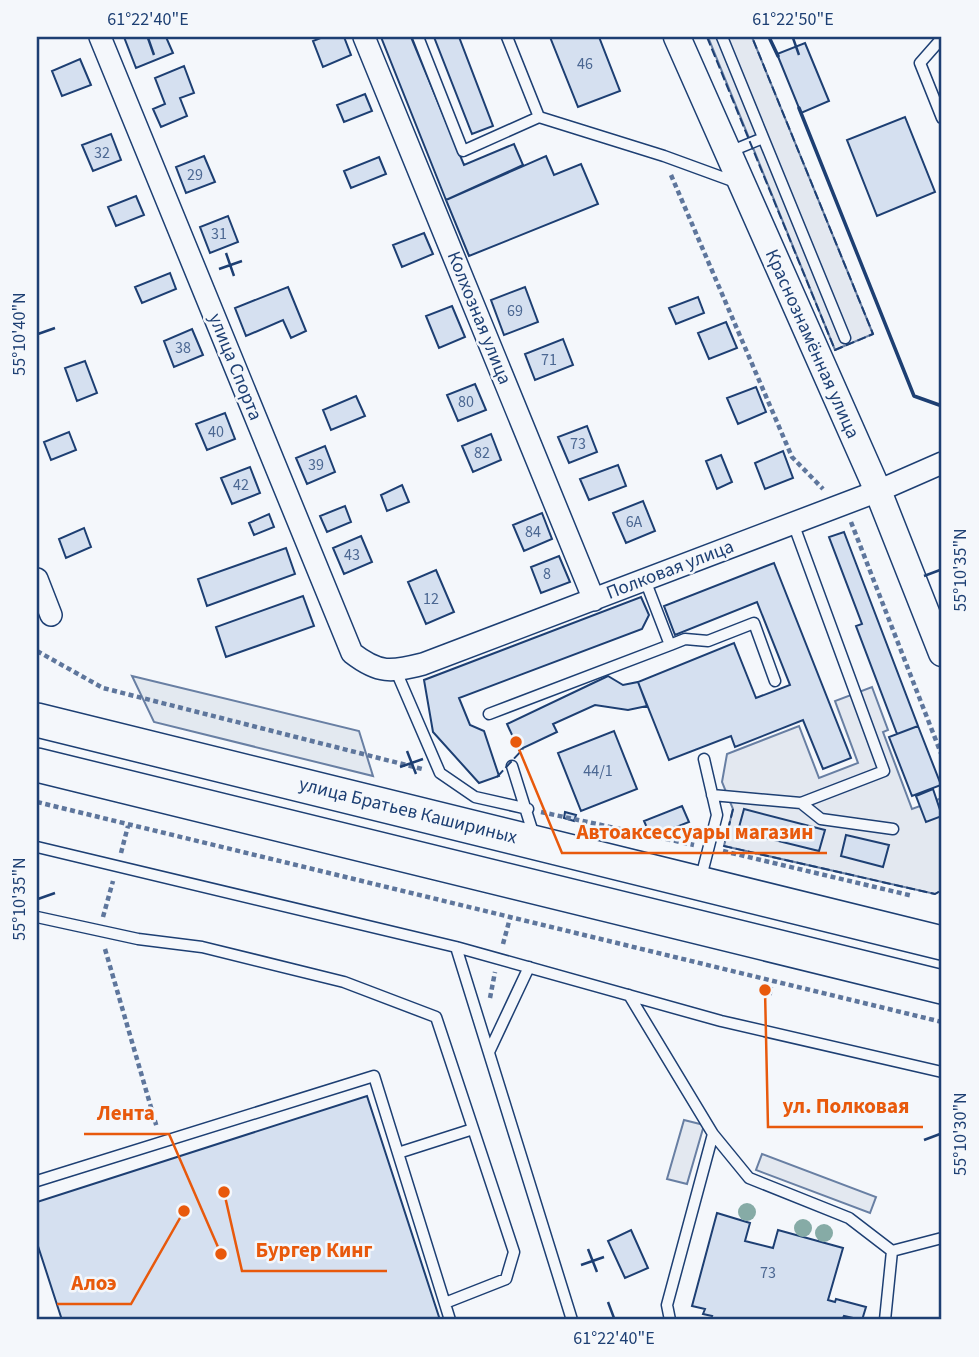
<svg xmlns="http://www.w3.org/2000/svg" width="979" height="1357" font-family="'Source Sans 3',sans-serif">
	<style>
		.green { fill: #e3e9f0; stroke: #687fa3; stroke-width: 2 }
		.parking { fill: #e3e8f0; stroke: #687fa3; stroke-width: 2 }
		.building { fill: #d5e0f0; stroke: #1d3f73; stroke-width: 2 }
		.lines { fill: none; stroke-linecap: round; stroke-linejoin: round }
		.service-casing { stroke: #1d3f73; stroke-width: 13 }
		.minor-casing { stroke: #1d3f73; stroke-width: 24 }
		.tertiary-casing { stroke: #1d3f73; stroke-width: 29 }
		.primary-casing { stroke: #1d3f73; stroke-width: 36 }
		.path { stroke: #5e769c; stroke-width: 4.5; stroke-dasharray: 5 3.5; stroke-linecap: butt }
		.service { stroke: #f4f7fb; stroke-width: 10 }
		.minor { stroke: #f4f7fb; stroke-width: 21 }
		.tertiary { stroke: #f4f7fb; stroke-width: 26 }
		.primary { stroke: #f4f7fb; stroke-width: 33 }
		.fence { stroke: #1d3f73; stroke-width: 2; stroke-dasharray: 9 3.5; stroke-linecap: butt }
		.wall { stroke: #1d3f73; stroke-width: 3.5 }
		.tree { fill: #86aba6 }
		.ticks { fill: none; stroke: #1d3f73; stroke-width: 2.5 }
		.labels { text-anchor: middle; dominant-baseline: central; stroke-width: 5; stroke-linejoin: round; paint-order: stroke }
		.number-label { font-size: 16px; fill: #4b6792 }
		.street-label { font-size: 19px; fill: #1d3f73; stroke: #f4f7fb }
		.leader { fill: none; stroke: #e8590c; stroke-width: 2.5 }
		.callout-dot { fill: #e8590c; stroke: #f4f7fb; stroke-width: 2.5 }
		.callout-label { font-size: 21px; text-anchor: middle; font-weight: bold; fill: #e8590c; stroke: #f4f7fb; stroke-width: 5; stroke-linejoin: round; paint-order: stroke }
		.neatline { fill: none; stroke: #1d3f73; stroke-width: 2.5 }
		.ticks-label { font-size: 18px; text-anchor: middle; fill: #1d3f73 }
	</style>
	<rect width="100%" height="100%" fill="#f4f7fb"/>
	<path class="green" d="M132 676 359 731 373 776 154 722Z"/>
	<path class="parking" d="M708 37H752L873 334 835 350Z
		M872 687 888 730 883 732 912 809 942 798V890L935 894 724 846 733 809 722 782 727 754 799 726 819 778 858 763 835 701Z
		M684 1120 704 1125 687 1184 667 1179Z
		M762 1154 876 1197 870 1213 756 1170Z"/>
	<path class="building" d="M124 37H166L173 53 136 68Z
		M323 37H344L351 55 323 67 313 41Z
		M381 37H411L464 165 514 144 523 165 446 200Z
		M434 37H459L493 126 472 134Z
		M550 37H599L620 91 578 107Z
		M805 43 829 101 801 113 777 54Z
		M80 59 91 85 62 96 52 71Z
		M184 66 194 93 180 98 187 116 161 127 153 109 165 104 155 78Z
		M365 94 372 111 344 122 337 105Z
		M905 117 935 192 877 216 847 140Z
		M111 134 121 160 93 171 82 145Z
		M204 156 215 182 186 193 176 167Z
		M546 156 554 175 581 164 598 204 469 256 446 200Z
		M379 157 386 174 351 188 344 171Z
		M136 196 144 215 116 226 108 207Z
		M228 216 238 242 210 253 200 227Z
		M424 233 433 254 402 267 393 245Z
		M170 273 176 289 142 303 135 287Z
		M288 287 306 331 291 338 283 320 246 336 235 308Z
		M525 287 538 322 504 335 491 300Z
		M698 297 704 313 676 324 669 308Z
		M452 306 465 337 439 348 426 316Z
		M726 322 737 348 709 359 698 333Z
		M192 329 203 355 174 367 164 341Z
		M563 339 573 365 535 380 525 354Z
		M85 361 97 393 77 401 65 368Z
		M475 384 486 410 458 421 447 395Z
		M756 387 766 412 738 424 727 398Z
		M356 396 365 416 331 430 323 410Z
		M225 413 235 439 207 450 196 424Z
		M587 426 597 452 569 463 558 437Z
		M69 432 76 450 51 460 44 442Z
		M491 434 501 460 473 472 462 446Z
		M325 446 335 472 307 484 296 458Z
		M783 451 793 478 765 489 755 463Z
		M721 455 732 482 717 489 706 461Z
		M618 465 626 486 589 500 580 479Z
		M250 467 260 493 232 504 221 478Z
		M402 485 409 502 387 511 381 495Z
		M643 501 655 531 626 543 613 513Z
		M345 506 351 522 327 532 320 516Z
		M542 513 552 539 524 551 513 525Z
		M269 514 274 527 254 535 249 523Z
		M84 528 91 547 66 558 59 539Z
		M844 532 918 726 897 734 856 626 862 624 829 537Z
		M361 536 372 562 344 574 333 548Z
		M286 548 295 574 207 606 198 579Z
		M559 556 570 582 541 593 531 567Z
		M774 563 851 758 823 769 803 720 735 747 731 736 669 760 638 682 734 643 756 698 790 685 757 602 675 635 664 606Z
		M436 570 454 612 426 624 408 582Z
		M303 596 314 626 226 657 216 627Z
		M641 597 649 615 642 629 459 698 470 725 484 731 499 776 479 783 433 732 424 680Z
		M608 676 623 685 638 682 647 706 628 710 595 705 553 724 557 732 519 750 507 724Z
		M918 726 941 785 912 796 889 737Z
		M614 731 637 789 581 811 558 753Z
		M933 789 942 816 926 822 916 796Z
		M682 806 689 822 651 837 644 821Z
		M744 809 825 830 819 851 738 831Z
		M565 812 576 815 574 821 564 818Z
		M846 835 889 845 883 867 841 856Z
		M762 986 772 988 771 994 761 992Z
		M367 1096 440 1320H62L37 1243V1202Z
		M717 1213 750 1223 745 1241 773 1248 778 1230 843 1248 828 1300 835 1302 836 1299 866 1307 862 1320 844 1316 842 1320H710L712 1316 703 1314 705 1309 692 1306Z
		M631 1230 648 1268 625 1278 608 1241Z"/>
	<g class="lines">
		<g class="service-casing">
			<path id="service" d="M418 37 463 151 539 117
				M507 37 539 117 664 156 738 183
				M722 37 845 338
				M942 38 920 63 942 118
				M729 152 763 138
				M793 523 884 771 801 803
				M670 645 685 639 708 641 754 623 775 681
				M396 671 440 773 475 797 528 809
				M489 714 670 645 645 580
				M512 766 534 836
				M712 795 801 803 821 819 893 829
				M37 847 456 947 721 1021 942 1072
				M700 881 717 815 704 759
				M37 917 138 939 202 947 344 982 436 1017 514 1252 506 1279 445 1303
				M456 947 572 1320
				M629 995 713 1134 749 1178 849 1218 892 1251 942 1238
				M489 1052 529 967
				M398 1153 473 1129
				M37 1181 374 1076 450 1320
				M670 1320 667 1305 713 1134
				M885 1320 892 1251"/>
		</g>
		<g class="minor-casing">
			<path id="minor" d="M100 37 352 653C379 674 391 672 423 664L878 491 942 463
				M364 37 594 600
				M37 579 51 615"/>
		</g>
		<g class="tertiary-casing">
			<path id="tertiary" d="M677 37 878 491 942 653"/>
		</g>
		<g class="primary-casing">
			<path id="primary" d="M37 720 942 943
				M37 765 942 987"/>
		</g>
		<path class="path" d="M671 175 792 457 823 489
			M851 522 942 756
			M37 651 103 688 422 769
			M37 802 942 1022
			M541 812 694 845
			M723 851 913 896
			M121 853 128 826
			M103 917 113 881
			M503 944 510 918
			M105 949 157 1128
			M490 998 495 972"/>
		<use href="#service" class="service"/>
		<use href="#minor" class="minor"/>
		<use href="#tertiary" class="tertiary"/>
		<use href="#primary" class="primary"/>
		<path class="fence" d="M707 37 835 350 873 334 752 37
			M497 777 523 749
			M733 809 724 846 935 894 942 890"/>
		<path class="wall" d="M769 37 778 56
			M799 108 914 396 942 406"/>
	</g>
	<g class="tree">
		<circle cx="747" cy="1212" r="9"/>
		<circle cx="803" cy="1228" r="9"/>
		<circle cx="824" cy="1233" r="9"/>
	</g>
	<path class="ticks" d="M148 38 154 55M793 38 799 55M226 253 234 276M219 269 242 261M38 334 55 328M924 576 940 570M407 751 416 774M400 767 423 759M38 899 55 893M924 1140 940 1134M588 1249 597 1272M581 1265 604 1257M608 1302 614 1318"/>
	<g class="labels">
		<g class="number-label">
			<text x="585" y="64">46</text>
			<text x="102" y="153">32</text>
			<text x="195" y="175">29</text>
			<text x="219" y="234">31</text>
			<text x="515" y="311">69</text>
			<text x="183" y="348">38</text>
			<text x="549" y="360">71</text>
			<text x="466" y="402">80</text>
			<text x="216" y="432">40</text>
			<text x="578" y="444">73</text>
			<text x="482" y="453">82</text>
			<text x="316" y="465">39</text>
			<text x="241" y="485">42</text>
			<text x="634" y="522">6А</text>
			<text x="533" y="532">84</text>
			<text x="352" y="555">43</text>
			<text x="547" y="574">8</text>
			<text x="431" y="599">12</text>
			<text x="598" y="771">44/1</text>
			<text x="768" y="1273">73</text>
		</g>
		<g class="street-label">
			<text transform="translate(479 318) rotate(68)">Колхозная улица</text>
			<text transform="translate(812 344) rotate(66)">Краснознамённая улица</text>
			<text transform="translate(235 367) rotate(68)">улица Спорта</text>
			<text transform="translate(670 570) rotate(-21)">Полковая улица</text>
			<text transform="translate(408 811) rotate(14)">улица Братьев Кашириных</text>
		</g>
	</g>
	<path class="leader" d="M516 742L562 853H827M765 990L768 1127H923M221 1254L169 1134H84M224 1192L242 1271H387M184 1211L131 1304H57"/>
	<g class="callout-dot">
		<circle cx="516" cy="742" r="7"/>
		<circle cx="765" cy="990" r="7"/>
		<circle cx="221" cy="1254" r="7"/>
		<circle cx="224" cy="1192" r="7"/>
		<circle cx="184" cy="1211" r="7"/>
	</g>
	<g class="callout-label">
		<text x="695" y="839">Автоаксессуары магазин</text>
		<text x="846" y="1113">ул. Полковая</text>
		<text x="126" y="1120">Лента</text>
		<text x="314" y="1257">Бургер Кинг</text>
		<text x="94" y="1290">Алоэ</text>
	</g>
	<rect width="979" height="1357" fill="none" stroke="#f4f7fb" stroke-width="77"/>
	<rect x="38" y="38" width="902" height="1280" class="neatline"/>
	<g class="ticks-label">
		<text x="148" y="25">61°22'40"E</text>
		<text x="793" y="25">61°22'50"E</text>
		<text transform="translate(19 334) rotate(-90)" y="6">55°10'40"N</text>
		<text transform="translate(960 570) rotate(-90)" y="6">55°10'35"N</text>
		<text transform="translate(19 899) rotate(-90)" y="6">55°10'35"N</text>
		<text transform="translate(960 1134) rotate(-90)" y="6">55°10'30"N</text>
		<text x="614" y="1344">61°22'40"E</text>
	</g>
</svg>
